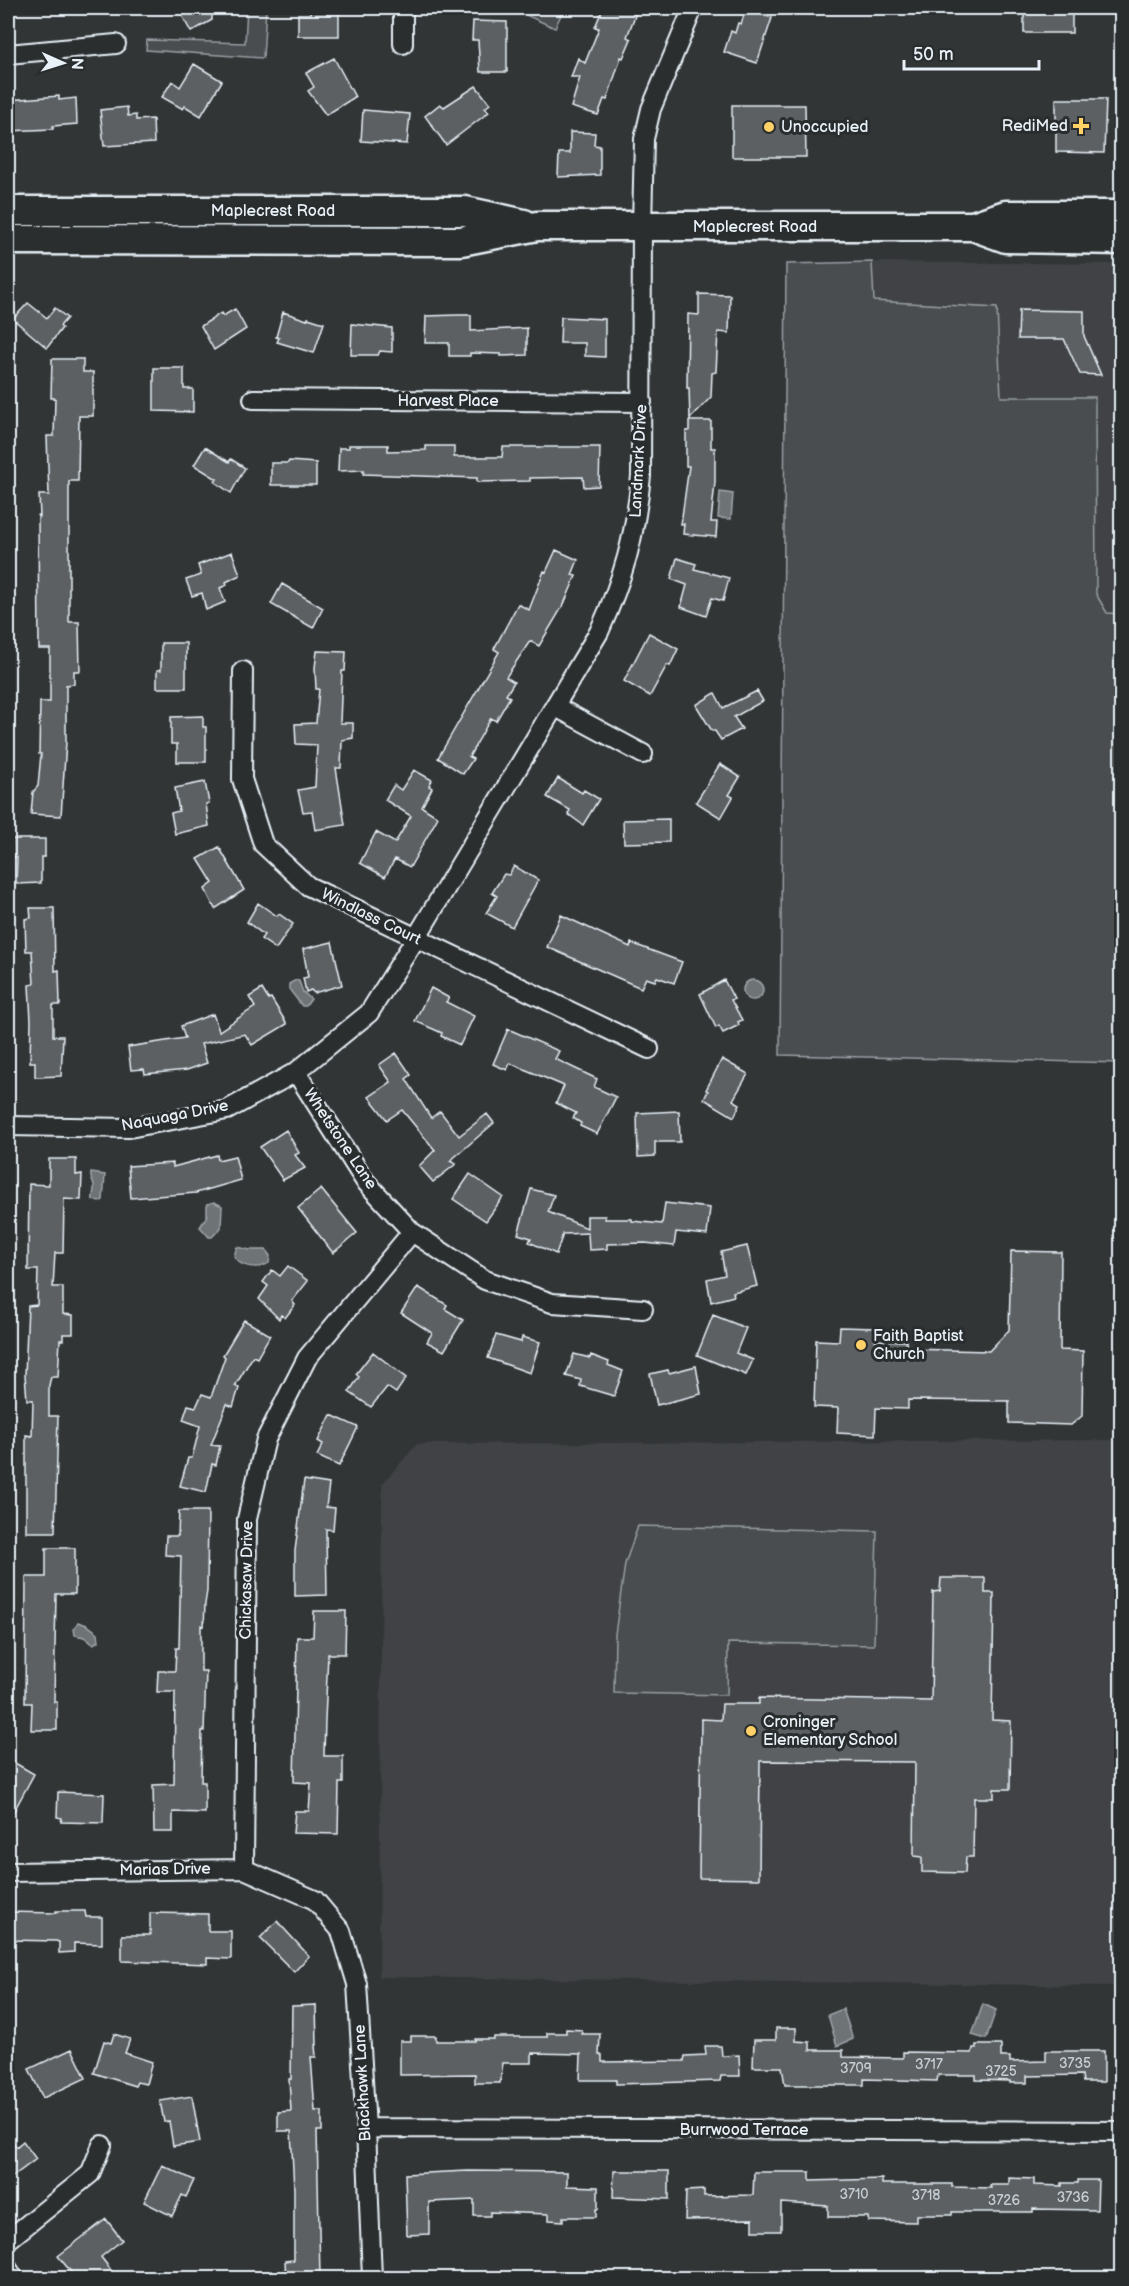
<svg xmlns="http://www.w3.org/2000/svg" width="1129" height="2286" font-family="'Balsamiq Sans',sans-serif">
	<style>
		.built { fill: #3f4244 }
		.green { fill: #494d4f; stroke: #989fa4; stroke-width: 1.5 }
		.water { fill: #6e7376; stroke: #9fa5aa; stroke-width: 1.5 }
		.building { fill: #5c6063; stroke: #e8f1f8; stroke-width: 1.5 }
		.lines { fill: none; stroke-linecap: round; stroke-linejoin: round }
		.street-casing { stroke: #e8f1f8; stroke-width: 22 }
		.primary-casing { stroke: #e8f1f8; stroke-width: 33 }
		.street { stroke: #2a2d2e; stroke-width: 18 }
		.primary { stroke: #2a2d2e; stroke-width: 28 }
		.poi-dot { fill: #ffd166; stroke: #2a2d2e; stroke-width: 2 }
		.labels { text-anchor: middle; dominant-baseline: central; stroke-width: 6; stroke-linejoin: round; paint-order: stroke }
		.number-label { font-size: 14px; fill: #c5cdd3 }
		.poi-label { font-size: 16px; fill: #e8f1f8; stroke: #2a2d2e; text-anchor: start }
		.street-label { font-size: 16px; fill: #e8f1f8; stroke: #2a2d2e }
	</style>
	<rect width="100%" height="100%" fill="#323536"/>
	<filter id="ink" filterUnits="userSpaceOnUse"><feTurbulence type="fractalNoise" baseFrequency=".0167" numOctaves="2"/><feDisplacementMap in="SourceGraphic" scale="12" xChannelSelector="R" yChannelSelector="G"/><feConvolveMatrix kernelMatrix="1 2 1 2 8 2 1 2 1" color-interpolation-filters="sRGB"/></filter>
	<g filter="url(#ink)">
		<path class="built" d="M872 262 1121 264V614L1107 613 1096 594 1095 397H1001L997 308 873 301Z
			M1121 1440V1986L379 1977 382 1484 417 1444Z"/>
		<path class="green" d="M247 8H266L263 58 146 50 147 40 245 43Z
			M527 8H564L555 28 528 16Z
			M872 262 874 301 997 308 1001 397H1095L1096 594 1107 613 1122 614 1121 1063 780 1055 786 264Z
			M638 1526 877 1531 874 1645 728 1643 727 1695 614 1693 615 1634 625 1564Z"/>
		<path class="water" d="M720 492 733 494 731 519 718 518Z
			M296 980 299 981 303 992 311 999 306 1006H302L289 989V984Z
			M743 990a10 10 0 1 1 20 0a10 10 0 1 1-20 0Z
			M91 1173 105 1175 103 1200 99 1202 93 1200C92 1195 95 1190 94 1185 92 1179 90 1179 91 1173Z
			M214 1202 222 1206 221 1228 212 1237H209L200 1227 207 1216V1204Z
			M237 1247 250 1250H266L270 1256 269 1263C259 1270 240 1268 234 1256Z
			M78 1622 87 1625 98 1633 99 1641 93 1644 84 1637 75 1635 74 1629Z
			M983 2004 996 2010 986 2039 972 2035Z
			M843 2009 853 2039 837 2046 828 2015Z"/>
		<path class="building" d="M178 8H208L212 14V20L191 32Z
			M310 8H339V36H298V14H310Z
			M603 8H622L636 13 627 37 631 39 623 58 621 57 607 100 604 99 598 115 571 107 580 77H571L578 58 585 63 599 28 595 27Z
			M1024 8H1072V33H1024Z
			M746 9 772 18 757 63 724 52 731 31 735 33 738 23 741 24Z
			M473 21 507 22V72H480L478 40H472Z
			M334 58 355 97 326 115 308 91 314 87 306 73Z
			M194 64 222 81 201 116 185 106 183 109 162 97 172 81 180 87Z
			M476 86 490 104 485 108 489 112 446 145 425 116 440 104 444 107Z
			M59 96V100L76 98 77 124 53 126V129L8 131V100Z
			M1056 99H1106L1104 153 1056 152Z
			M732 105H805L806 157H732Z
			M127 107 128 116 136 115V120L153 119 154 143 104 146 100 110Z
			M363 110 410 114 407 144 361 141Z
			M570 132 595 133 594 145 600 146V175L558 177 559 153H570Z
			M699 294 730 295 729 333 718 332 716 372 712 373 711 397 690 419 689 388H687L688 314 699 315Z
			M28 303 47 318 55 308 67 318 60 326 62 328 47 348 13 319Z
			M235 309 246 329 214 350 201 326 221 313 223 316Z
			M1019 310 1084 311V336L1101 375 1080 374 1064 339H1018Z
			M283 312 307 320 308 318 324 323 314 353 277 342 279 338 276 337Z
			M458 315H471V331L527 328V355L501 356V354L470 353V356H449V343H425L426 316Z
			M561 317 605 319V357L585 356V343H560Z
			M352 324 392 328V352L380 351 378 355H351Z
			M52 359H83V372H93V416H79L78 481H69V622H79L80 671H74V684L66 685V742L61 816 31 814 33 792 38 786 41 754H39L40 702H50V649H39L38 515 40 516 39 495H49L47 436H54L55 398H51Z
			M154 368H184V389H193V412L154 411Z
			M689 421H711V448H715V482L711 522H717L716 537 683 534 684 524H681L689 466H686V431H689Z
			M349 445H388V451L426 450V446H454V457H502L503 447H600L599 486 584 487 583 477 530 478V481L477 482V478L363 474 364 470 338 471 339 448H349Z
			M205 447 229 462 231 459 245 468 231 493 215 482 217 479 194 465Z
			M289 461 316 463V485H271V463H288Z
			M556 550 578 560 572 575 576 576 564 604 539 646 530 641 506 677 514 682 506 695 510 697 496 721 491 718 469 757 473 759 463 774 438 758 499 652 494 649 518 604 529 610 544 571 546 572Z
			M232 552 240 575 226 582 227 585 220 588 225 602 206 610 202 593 192 596 186 580 201 575 198 565Z
			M677 558 696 564 694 569 729 578 723 601 712 598 706 616 681 607 687 585 671 579Z
			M282 584 323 608 313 628 271 604Z
			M649 633 678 649 670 666 667 665 650 696 624 681Z
			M161 643H186V688H157V670H161Z
			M317 651 346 652 345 671H342L340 723H353V738L342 740 341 768H336L345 825 315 830 312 811 303 812 298 790 315 787 317 745 296 744 295 724 316 723 319 689H316L315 668Z
			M757 691 763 701 734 717 742 729 721 740 715 731H712L696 705 715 693 723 708Z
			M203 716V727H206V762H177V744H171V717Z
			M720 764 740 777 729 795 733 797 721 818 696 802Z
			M414 770 432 780 429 786 432 788 422 807 438 817 410 867 395 859 385 877 360 863 376 832 395 843 411 816 385 800 394 785 401 790Z
			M558 778 582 793 584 790 599 799 583 825 568 814 570 810 547 797Z
			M205 782 209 803 206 804 209 826 175 834 171 813 179 811 175 788Z
			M669 819V842L624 843 623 820Z
			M12 839H45V857H41V883L16 884 17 857H11Z
			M219 847 244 890 215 909 205 889 213 883 198 859Z
			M514 866 538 880 512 927 486 913 497 896 492 893 504 874 509 875Z
			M258 903 277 916 279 914 293 924 276 949 261 939 264 935 247 922Z
			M30 908H54L55 971 59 970 60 1005H53V1036H63L61 1076 35 1077V1062H30L31 1021 29 985 34 984 32 951H26L25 919 31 918Z
			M561 915 630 947 631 943 682 962 674 983 657 977 655 981 646 978 641 988 547 947Z
			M332 942 342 985 314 993 311 990 306 992 303 978 308 977 303 949Z
			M724 980 734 999 731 1000 742 1020 738 1022 739 1025 723 1033 719 1026 716 1028 700 994Z
			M431 988 449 998 446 1002 474 1016 460 1045 441 1036 442 1033 415 1021Z
			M262 989 268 999 271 998 287 1024 252 1045 245 1034 201 1044 207 1063 187 1070 145 1074 144 1069 131 1070 128 1047 185 1038 181 1026 213 1014 219 1031 255 1007 249 997Z
			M508 1029 559 1051 555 1059 597 1079 594 1087 616 1097 597 1134 580 1126 581 1123 573 1118 576 1113 556 1103 564 1086 510 1063 507 1070 493 1064Z
			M396 1053 411 1075 406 1079 431 1118 440 1111 459 1136 487 1114 494 1123 450 1161 456 1164 433 1182 419 1166 435 1150 402 1110 387 1120 369 1097 391 1082 379 1065Z
			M722 1059 748 1074 733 1100 740 1104 734 1117 704 1099 708 1091 706 1090Z
			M679 1111 680 1142H655V1156L638 1157 637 1113Z
			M286 1130 299 1153 295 1155 305 1168 283 1180 260 1147Z
			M217 1155 218 1160 235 1156 241 1180 196 1193 131 1198 128 1166 173 1163V1167Z
			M49 1159H76V1175L82 1174 81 1200 64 1199 63 1253H55L53 1287H63V1314L73 1315V1334H63V1340H60L58 1377H51L49 1385V1416H58L55 1532H26V1435L32 1436 33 1400H27L25 1375 28 1306 37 1305 38 1270H28L29 1184 49 1185Z
			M470 1174 503 1197 486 1221 453 1199Z
			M321 1189 357 1233 333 1253 298 1208Z
			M531 1189 554 1195 548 1212 587 1228V1216H605V1219H632V1221L662 1224 665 1203 710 1208 707 1235 676 1232 674 1246 645 1243 607 1244V1249L589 1250 588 1233 563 1234 556 1254 529 1242 531 1238 518 1234Z
			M747 1246 757 1286 733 1292 734 1296 711 1302 707 1279 725 1275 721 1252Z
			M1011 1251 1061 1252 1060 1350 1083 1351 1082 1416 1071 1425 1009 1423V1401L908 1400V1409L876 1408 875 1435 837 1433 838 1408 814 1407 816 1340 839 1341 840 1327 875 1328V1340L906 1341 907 1349 989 1351 1009 1330Z
			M288 1266 308 1281 292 1301 295 1305 285 1318 281 1315 279 1319 259 1299 268 1286 263 1282 272 1270 280 1276Z
			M418 1287 447 1305 445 1309 463 1320 444 1351 427 1342 432 1333 401 1313Z
			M713 1315 746 1328 736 1353 753 1360 746 1375 697 1355Z
			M244 1320 270 1335 257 1358 253 1356 235 1386 239 1388 233 1407 227 1404 211 1445 220 1446 216 1465 212 1464 206 1492 180 1486 188 1458H192L200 1426 183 1420 188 1405 196 1407 202 1394 211 1397 225 1357 223 1355Z
			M496 1335 521 1342 522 1337 540 1342 530 1373 488 1358Z
			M373 1352 406 1378 396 1393 387 1387 371 1407 349 1392 359 1377 356 1374Z
			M574 1354 590 1358 591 1355 609 1362 608 1365 623 1371 614 1396 580 1386 581 1380 566 1376Z
			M696 1366 701 1394 657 1405 650 1374 668 1370 669 1373Z
			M331 1415 358 1427 339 1466 317 1456 323 1444 318 1441Z
			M304 1480 329 1484 326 1507 335 1508 333 1530 326 1529 327 1595 295 1596V1551Z
			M179 1511H208L207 1591 205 1604 204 1626 201 1625V1671H206L204 1731H202L201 1782H205V1813L173 1812V1832H154L153 1785 174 1784 175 1692H157L158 1671H175L176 1648H179L181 1556 165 1555 166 1536H178Z
			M46 1548H75V1594H56L54 1702H57V1730H31L32 1703H25L26 1577H46Z
			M941 1578H985V1593H994L992 1720 1011 1721 1010 1789H994V1798H974L973 1857H966L965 1873 922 1872V1857L914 1856 915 1762 760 1761 759 1879 699 1878 701 1719 721 1720 722 1704H759V1698L931 1701 933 1592 940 1591Z
			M314 1611H346L345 1654H328L325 1720 324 1756H343V1783H339L338 1834 293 1833 295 1811H309L311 1783 294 1782 297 1637H313Z
			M8 1759 34 1774 8 1822Z
			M58 1792 104 1794 103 1823 61 1822 62 1818 57 1817Z
			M56 1911H85L86 1917H102V1944L74 1943V1952L59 1953V1942L56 1941 8 1940V1912L56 1913Z
			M150 1913 208 1914V1931H231V1959L207 1958V1964L122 1961V1935H150Z
			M277 1921 309 1956 294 1972 260 1938Z
			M316 2005 317 2045H315L316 2057H311L315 2111H322V2131H317L320 2278H286L285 2261 294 2260V2189L291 2131H278V2112L291 2111 289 2079H291L292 2006Z
			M776 2028H796V2041L810 2042V2050H843V2057L903 2058V2052L972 2053 973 2048H976V2045H1001V2057H1010V2062L1046 2061V2051H1104V2082H1083L1082 2075 1027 2076V2083H1010V2081L976 2080V2075H938L937 2081 864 2079V2085H785L782 2067H753L754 2040H776Z
			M566 2029 582 2030V2034H600L599 2055H602V2062L684 2061 685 2056 706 2055 705 2046H721L722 2056 739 2055 740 2076H721L720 2081 616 2084V2080H580L581 2054 532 2053V2063H503L500 2083H475V2074L400 2075V2041H411V2036H436V2041H475V2039H494V2037H547V2033H566Z
			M114 2034 130 2039 125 2053 152 2062 146 2084 137 2082 135 2086 94 2073 104 2041 111 2043Z
			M72 2049 86 2078 43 2098 29 2069Z
			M192 2096 200 2142 173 2146 169 2121 164 2122 160 2101Z
			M8 2134 16 2147 23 2141 36 2159 8 2180Z
			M162 2165 194 2180 186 2197 182 2195 172 2216 144 2202Z
			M468 2171 567 2172V2186L598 2187V2209H596V2217H563V2221L549 2220V2214L490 2212V2216H474V2200L429 2202V2234L407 2235 405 2174Z
			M614 2171H669V2199L613 2197Z
			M754 2172H810V2181L882 2179V2184H952V2187L991 2188 990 2185H1009V2178L1034 2179V2185L1062 2186V2183H1078V2180H1098L1097 2210 1033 2209V2212H952V2215H916V2222L868 2221V2217H828V2206L781 2203V2231H753V2219L685 2220 686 2191 704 2190V2196L753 2195Z
			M106 2219 122 2240 101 2257 117 2278H76L58 2256Z"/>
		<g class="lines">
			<g class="street-casing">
				<path id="street" d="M403 8V44
					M8 54 116 44
					M253 399 642 402
					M243 671 242 779 263 844 308 886 649 1049
					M556 707 643 754
					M296 1072 365 1181 412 1232 485 1280 552 1303 643 1309
					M8 1126 129 1128 227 1110 296 1072 369 1013 416 938 599 632C624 577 635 537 641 476L642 226 644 139 651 109 693 8
					M244 1869 247 1519 266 1439 307 1358 412 1232
					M8 1872 244 1869 315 1900 341 1931 357 1984 366 2128 372 2278
					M366 2128 1122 2131
					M8 2240 90 2174 102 2145
					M8 2269 14 2278"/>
			</g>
			<g class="primary-casing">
				<path id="primary" d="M8 211H465L524 224
					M973 226 1006 238 1122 240
					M8 240 461 241 537 226H973L1006 215H1122"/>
			</g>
			<use href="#street" class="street"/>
			<use href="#primary" class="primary"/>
		</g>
	</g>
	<g class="poi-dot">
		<path d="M1078 117h6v6h6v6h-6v6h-6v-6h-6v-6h6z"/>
		<circle cx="769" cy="127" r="6"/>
		<circle cx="861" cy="1345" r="6"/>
		<circle cx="751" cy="1731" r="6"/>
	</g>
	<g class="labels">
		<g class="number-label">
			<text x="1075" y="2063">3735</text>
			<text x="929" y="2064">3717</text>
			<text x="856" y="2068">3709</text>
			<text x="1001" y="2071">3725</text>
			<text x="854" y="2194">3710</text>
			<text x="926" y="2195">3718</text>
			<text x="1073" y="2197">3736</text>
			<text x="1004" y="2200">3726</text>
		</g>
		<g class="poi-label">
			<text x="1068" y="126" text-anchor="end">RediMed</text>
			<text x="781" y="127">Unoccupied</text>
			<text x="873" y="1336">Faith Baptist<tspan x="873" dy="18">Church</tspan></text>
			<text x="763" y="1722">Croninger<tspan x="763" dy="18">Elementary School</tspan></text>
		</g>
		<g class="street-label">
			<text x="273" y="211">Maplecrest Road</text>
			<text x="755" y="227">Maplecrest Road</text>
			<text x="448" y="401">Harvest Place</text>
			<text transform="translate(639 461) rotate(-87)">Landmark Drive</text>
			<text transform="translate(371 917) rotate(26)">Windlass Court</text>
			<text transform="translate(175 1116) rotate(-11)">Naquaga Drive</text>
			<text transform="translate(340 1139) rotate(56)">Whetstone Lane</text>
			<text transform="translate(247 1580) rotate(-89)">Chickasaw Drive</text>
			<text transform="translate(165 1870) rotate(-1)">Marias Drive</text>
			<text transform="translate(363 2083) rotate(-93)">Blackhawk Lane</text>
			<text x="744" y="2130">Burrwood Terrace</text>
		</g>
	</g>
	<rect width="1129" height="2286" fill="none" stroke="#2a2d2e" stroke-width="30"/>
	<rect x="15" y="15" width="1099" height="2256" fill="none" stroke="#e8f1f8" stroke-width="2" filter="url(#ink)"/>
	<g transform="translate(63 63) rotate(93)" stroke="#2a2d2e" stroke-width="4.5" paint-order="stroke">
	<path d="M0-4.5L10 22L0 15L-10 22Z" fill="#e8f1f8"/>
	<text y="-9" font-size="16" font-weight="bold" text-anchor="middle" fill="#e8f1f8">N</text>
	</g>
	<path d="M904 60v9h135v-9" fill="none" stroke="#e8f1f8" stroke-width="3"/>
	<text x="913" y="60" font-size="18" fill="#e8f1f8" stroke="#2a2d2e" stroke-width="4.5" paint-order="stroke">50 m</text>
</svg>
